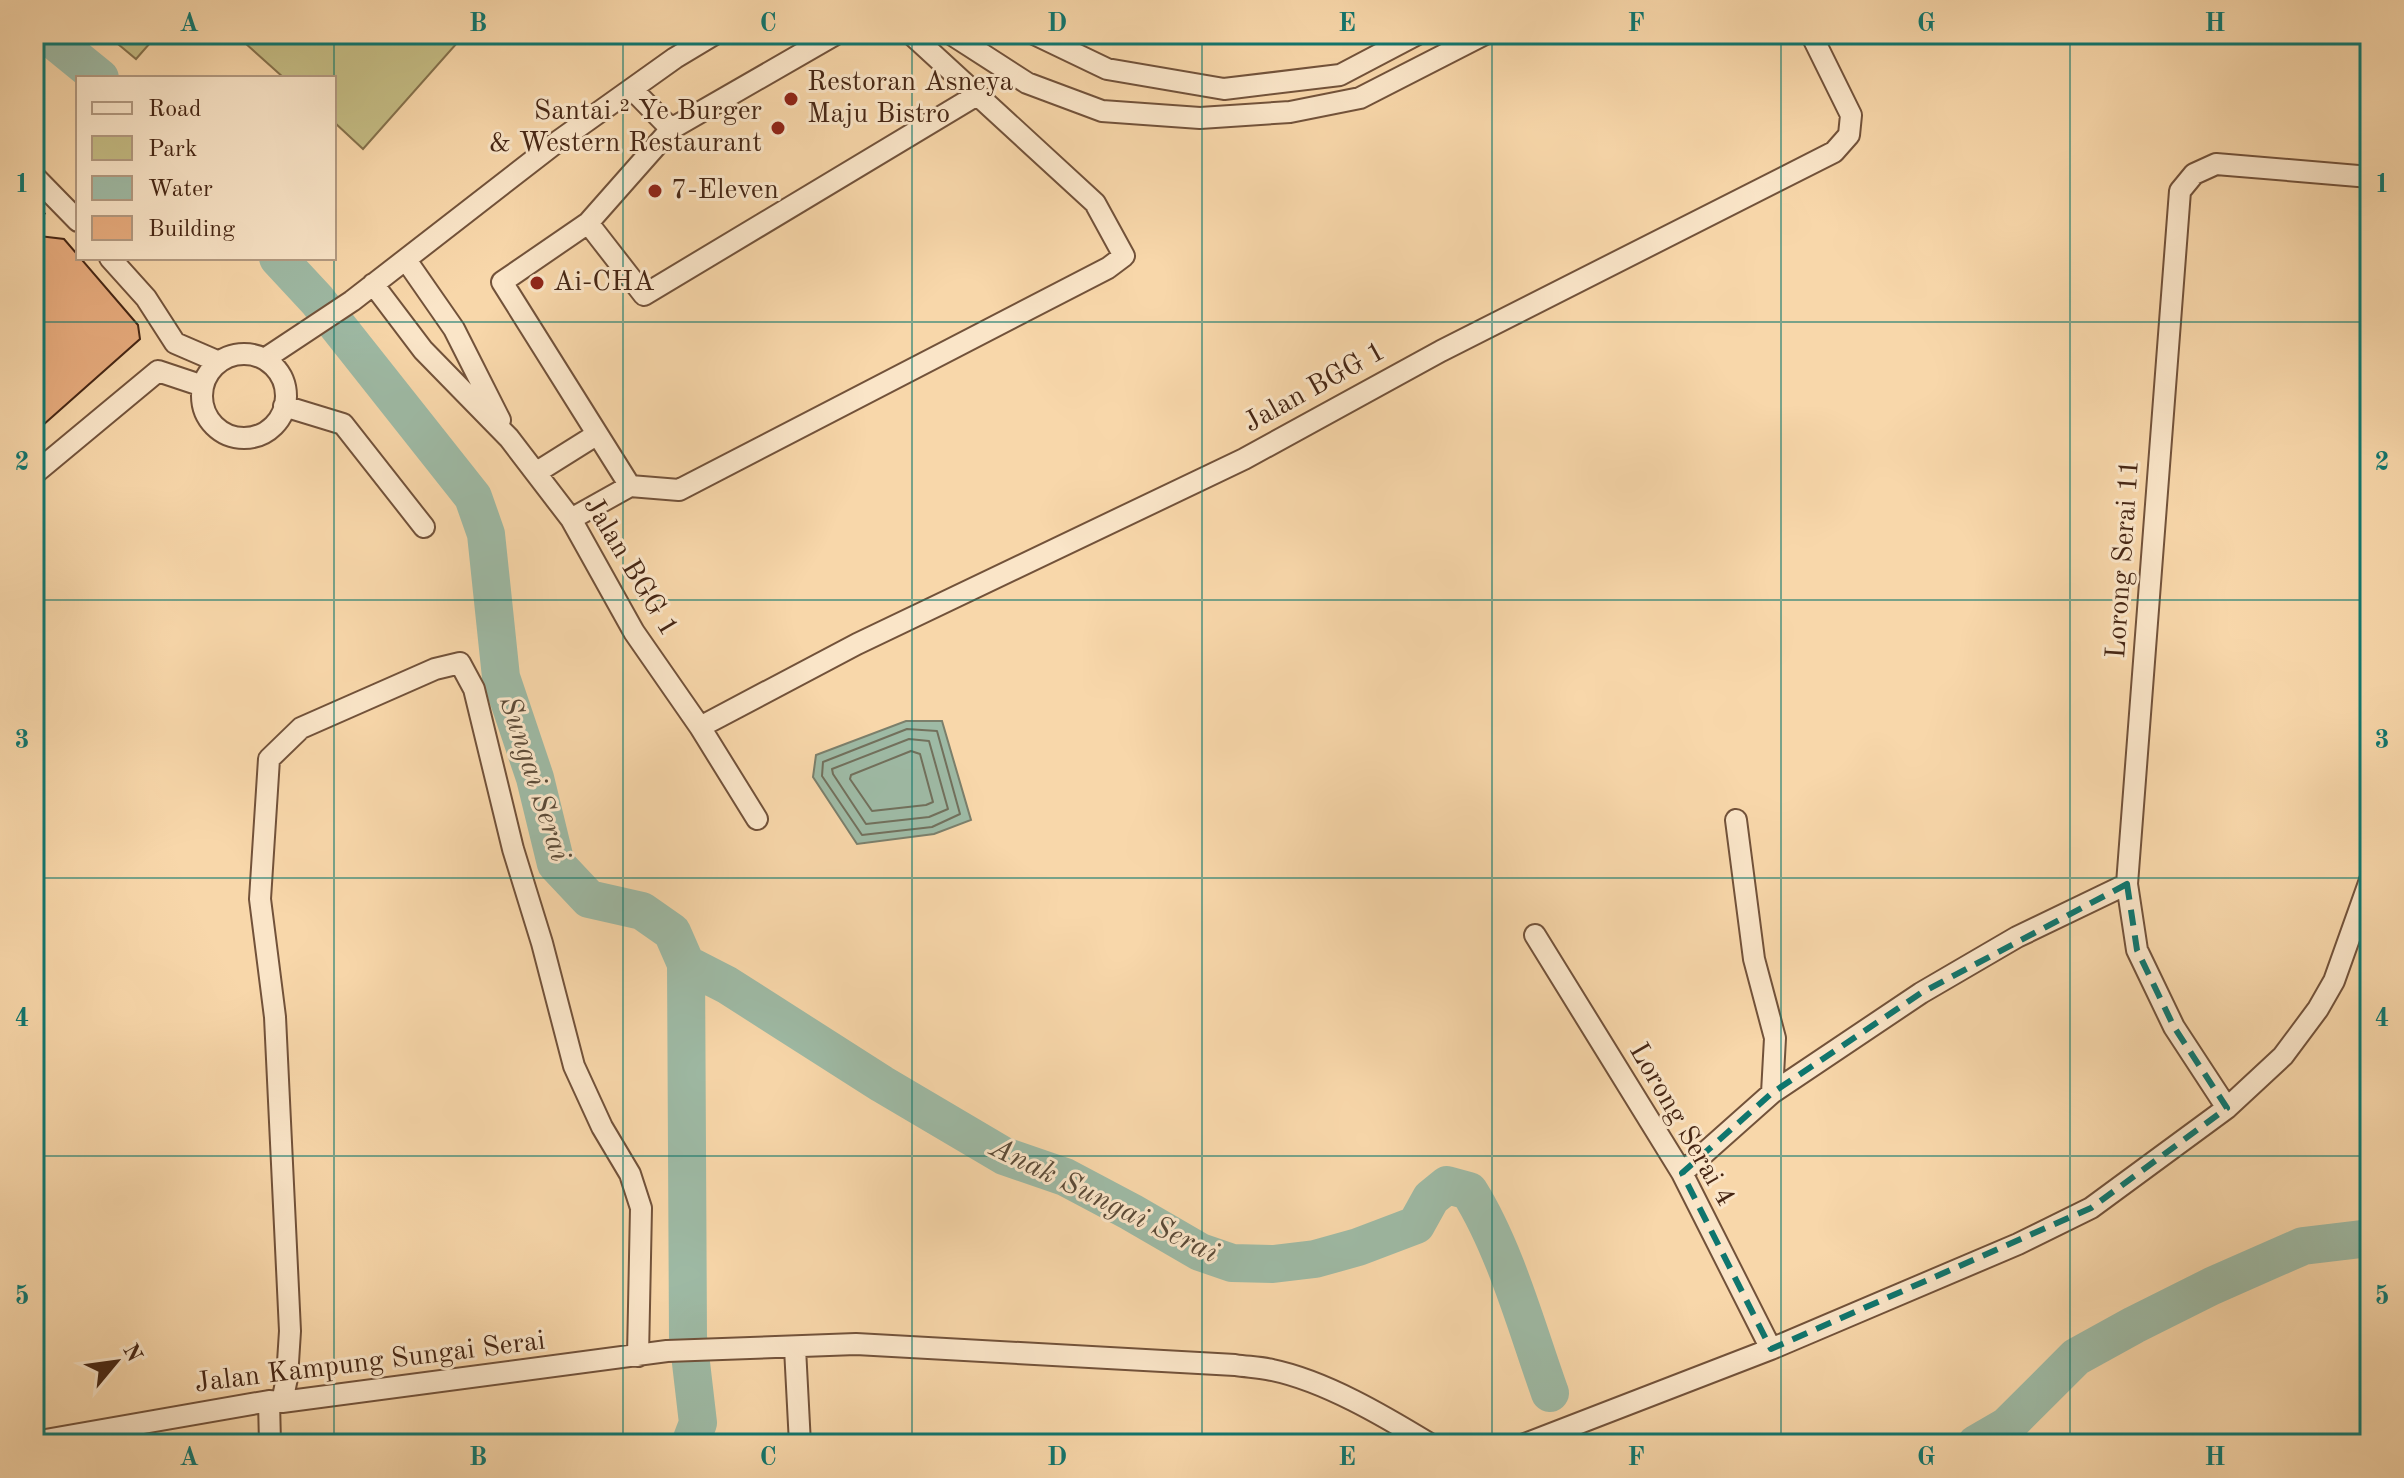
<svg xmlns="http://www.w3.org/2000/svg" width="2404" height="1478" font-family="'Old Standard TT',serif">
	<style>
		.green { fill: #c4bc84; stroke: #85714c; stroke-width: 2 }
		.water { fill: #9ebaa5; stroke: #7b7f6b; stroke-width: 2 }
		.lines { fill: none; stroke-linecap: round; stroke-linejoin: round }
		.shore { stroke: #72705c; stroke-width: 2 }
		.river { stroke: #9ebaa5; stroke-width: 38 }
		.building { fill: #e8ac7e; stroke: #462614; stroke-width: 2 }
		.minor-casing { stroke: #72523a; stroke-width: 24 }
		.path { stroke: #462614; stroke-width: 4; stroke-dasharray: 2 4; stroke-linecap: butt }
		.minor { stroke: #fae5c8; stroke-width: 20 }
		.marked { fill: none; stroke: #0f766e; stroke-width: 6; stroke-dasharray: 16 10; stroke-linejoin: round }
		.grid { fill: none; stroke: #0f766e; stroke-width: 2; stroke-opacity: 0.55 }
		.poi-dot { fill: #8f2418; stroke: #fae5c8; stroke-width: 3 }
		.labels { text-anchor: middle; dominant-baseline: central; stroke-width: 6; stroke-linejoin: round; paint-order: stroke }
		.poi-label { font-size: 28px; fill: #462614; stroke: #fae5c8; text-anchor: start }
		.street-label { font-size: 28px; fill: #462614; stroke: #fae5c8 }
		.water-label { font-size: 30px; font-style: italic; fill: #5c4b38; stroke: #fae5c8 }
		.neatline { fill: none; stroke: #0f766e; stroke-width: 3 }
		.grid-label { font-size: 26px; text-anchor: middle; font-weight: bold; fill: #0f766e }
	</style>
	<rect width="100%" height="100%" fill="#f8d7aa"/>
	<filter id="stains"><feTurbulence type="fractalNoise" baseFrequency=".0025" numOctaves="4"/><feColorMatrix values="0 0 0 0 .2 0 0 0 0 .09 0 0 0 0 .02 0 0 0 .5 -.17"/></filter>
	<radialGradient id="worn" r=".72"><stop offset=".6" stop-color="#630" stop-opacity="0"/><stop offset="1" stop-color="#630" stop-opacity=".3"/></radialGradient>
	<path class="green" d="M106 34H158L136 59Z
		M235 34H465L363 149 334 122V78H284Z"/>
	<path class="water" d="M906 721H942L971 820 934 834 857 844 813 777 816 755Z"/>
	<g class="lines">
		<path class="shore" d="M907 729 937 731 960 814 932 827 862 835 822 776 823 762Z
			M909 739 929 741 948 809 929 817 866 824 833 774 832 769Z
			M911 751 920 754 933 802 926 805 872 811 850 779 851 775Z"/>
		<path class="river" d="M46 34 100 78
			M278 258 317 300 473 497 486 534 501 677 535 778 556 864 589 899 642 911 672 932 686 964 688 1337 698 1423 690 1444
			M686 964 727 985 882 1084 1004 1156 1065 1177 1131 1212 1200 1252 1232 1263 1273 1264 1315 1259 1358 1247 1416 1225 1431 1198 1447 1185 1469 1191C1505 1248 1527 1329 1550 1393
			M1976 1444 2007 1426 2076 1357 2134 1325 2212 1286 2303 1246 2370 1238"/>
	</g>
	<path class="building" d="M39 236 64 239 138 325 140 339 34 433V241Z"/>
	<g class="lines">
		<g class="minor-casing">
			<path id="minor" d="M951 34 1027 83 1102 111 1200 118 1290 112 1360 98 1485 34
				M1034 34 1107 69 1224 89 1340 75 1418 34
				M633 90 671 129
				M34 176 78 221
				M588 223 644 295 977 95
				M110 258 146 298 175 343 219 362
				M406 260 454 329 500 420
				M373 284 423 350 509 438 571 519 634 632 700 727 757 819
				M202 396a42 42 0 1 1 84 0a42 42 0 1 1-84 0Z
				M266 358 352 301 553 145 675 58 715 34
				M284 406 343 424 424 527
				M537 472 596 435
				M34 474 158 371 203 386
				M630 486 502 282 588 223 671 129 836 34
				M571 519 630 486 679 490 1108 268 1124 256 1095 203 911 34
				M700 727 857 644 1244 459 1441 351 1834 152 1849 135 1851 115 1811 34
				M1736 820 1754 959 1775 1038 1772 1093
				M1535 935 1682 1173 1771 1349
				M2227 1108 2174 1027 2137 950 2127 884 2180 191 2194 174 2216 164 2370 177
				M1682 1173 1772 1093 1921 993 2017 937 2127 884
				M795 1348 800 1444
				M269 1401 270 1444
				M282 1402 287 1378 290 1331 275 1017 260 899 269 759 301 728 435 669 460 663 474 689 513 849 542 943 574 1066 602 1127 630 1174 641 1208 638 1356
				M34 1442 269 1401 282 1402 667 1351 856 1344 1235 1365C1247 1367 1260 1367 1272 1370 1325 1381 1384 1416 1430 1444
				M1525 1444 1771 1349 2018 1244 2091 1208 2227 1108 2283 1056 2318 1009 2334 981 2370 880"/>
		</g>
		<path class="path" d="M34 221 45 212"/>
		<use href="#minor" class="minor"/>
	</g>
	<path class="marked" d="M2127 884 2137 950 2174 1027 2227 1108 2091 1208 1771 1349 1682 1173 1772 1093 1921 993Z"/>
	<path class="grid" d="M334 34V78M623 34V1444M912 34V1444M1202 34V1444M1492 34V1444M1781 34V1444M2070 34V1444M334 258V1444M34 322H2370M34 600H2370M34 878H2370M34 1156H2370"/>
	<g class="poi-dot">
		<circle cx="791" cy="99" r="8"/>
		<circle cx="778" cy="128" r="8"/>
		<circle cx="655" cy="191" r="8"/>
		<circle cx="537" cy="283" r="8"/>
	</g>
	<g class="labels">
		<g class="poi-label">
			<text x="807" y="83">Restoran Asneya<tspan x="807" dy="32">Maju Bistro</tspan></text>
			<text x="762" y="112" text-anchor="end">Santai ² Ye Burger<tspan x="762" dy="32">&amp; Western Restaurant</tspan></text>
			<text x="671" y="191">7-Eleven</text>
			<text x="553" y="283">Ai-CHA</text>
		</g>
		<g class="street-label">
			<text transform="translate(1315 388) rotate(-29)">Jalan BGG 1</text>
			<text transform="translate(2124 559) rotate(-86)">Lorong Serai 11</text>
			<text transform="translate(630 567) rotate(59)">Jalan BGG 1</text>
			<text transform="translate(1681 1125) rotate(60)">Lorong Serai 4</text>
			<text transform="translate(370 1363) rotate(-7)">Jalan Kampung Sungai Serai</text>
		</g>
		<g class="water-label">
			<text transform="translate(534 779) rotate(72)">Sungai Serai</text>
			<text transform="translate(1104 1201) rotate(26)">Anak Sungai Serai</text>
		</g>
	</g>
	<rect width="2404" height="1478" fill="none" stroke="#f8d7aa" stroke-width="88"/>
	<rect x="76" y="76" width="260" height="184" fill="#fae5c8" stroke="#b29980" stroke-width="2"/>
	<rect x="92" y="102" width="40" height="12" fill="#fae5c8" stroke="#b29980" stroke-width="2"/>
	<text x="148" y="116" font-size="24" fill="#462614">Road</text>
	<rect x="92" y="136" width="40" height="24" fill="#c4bc84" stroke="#b29980" stroke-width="2"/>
	<text x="148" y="156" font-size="24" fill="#462614">Park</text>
	<rect x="92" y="176" width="40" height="24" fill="#9ebaa5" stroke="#b29980" stroke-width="2"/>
	<text x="148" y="196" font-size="24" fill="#462614">Water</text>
	<rect x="92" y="216" width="40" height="24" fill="#e8ac7e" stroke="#b29980" stroke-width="2"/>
	<text x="148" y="236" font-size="24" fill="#462614">Building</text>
	<g transform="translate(116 1362) rotate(61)" stroke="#fae5c8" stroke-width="6" paint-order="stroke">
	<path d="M0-6L14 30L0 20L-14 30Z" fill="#462614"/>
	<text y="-12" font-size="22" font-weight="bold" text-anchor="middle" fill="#462614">N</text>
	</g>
	<rect x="44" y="44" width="2316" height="1390" class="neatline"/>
	<g class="grid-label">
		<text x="189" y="31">A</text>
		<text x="478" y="31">B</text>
		<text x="768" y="31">C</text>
		<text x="1057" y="31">D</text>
		<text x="1347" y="31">E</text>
		<text x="1636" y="31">F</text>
		<text x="1926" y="31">G</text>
		<text x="2215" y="31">H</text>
		<text x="22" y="192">1</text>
		<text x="2382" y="192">1</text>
		<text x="22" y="470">2</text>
		<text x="2382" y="470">2</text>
		<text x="22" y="748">3</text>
		<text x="2382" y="748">3</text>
		<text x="22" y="1026">4</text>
		<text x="2382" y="1026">4</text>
		<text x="22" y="1304">5</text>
		<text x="2382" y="1304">5</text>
		<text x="189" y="1465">A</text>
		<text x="478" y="1465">B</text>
		<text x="768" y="1465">C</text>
		<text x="1057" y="1465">D</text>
		<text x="1347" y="1465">E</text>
		<text x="1636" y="1465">F</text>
		<text x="1926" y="1465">G</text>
		<text x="2215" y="1465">H</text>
	</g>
	<rect width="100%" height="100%" filter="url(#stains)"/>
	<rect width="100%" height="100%" fill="url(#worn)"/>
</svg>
